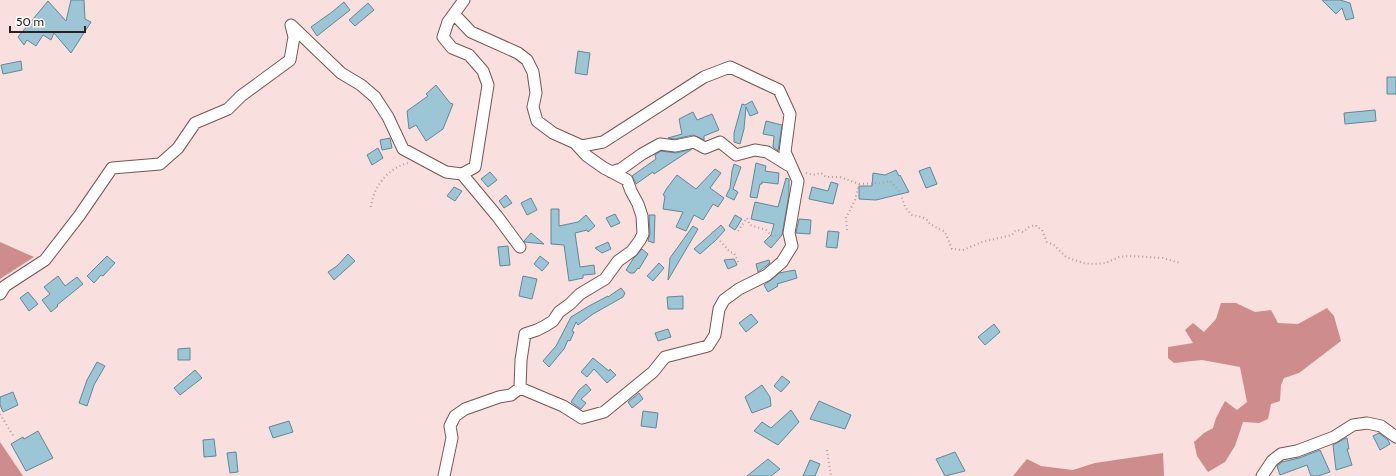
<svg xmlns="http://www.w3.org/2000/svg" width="1396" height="476" font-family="Cabin,sans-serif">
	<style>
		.forest { fill: #ce8c8c }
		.building { fill: #9cc5d5; stroke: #618897 }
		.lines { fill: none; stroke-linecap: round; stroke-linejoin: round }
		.street-casing { stroke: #785454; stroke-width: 13 }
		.path { stroke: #b39d9c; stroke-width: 2; stroke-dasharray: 1 3; stroke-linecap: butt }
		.street { stroke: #fff; stroke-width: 11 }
	</style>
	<rect width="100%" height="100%" fill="#f9dfde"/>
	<path class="forest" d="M0 242 34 257 0 279Z
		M1221 303H1236L1255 312 1271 310 1278 323 1298 324 1327 308 1334 316 1341 341 1299 373 1284 378 1281 385 1280 401 1271 404 1268 419 1259 423 1243 422 1235 446 1225 462 1208 472 1197 456 1194 442 1204 433 1213 428 1216 418 1225 401 1237 410 1247 402 1240 367 1202 360 1174 363 1168 358V347L1193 343 1185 330 1193 323 1204 332 1216 319Z
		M0 442 23 476H0Z
		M1163 453 1164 476H1013L1027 459 1041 466 1073 470 1095 463Z"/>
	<path class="building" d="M71 0H84L85 19 91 22 71 53 54 33 51 40 43 35 36 46 27 40 24 45 18 37 48 1 66 21Z
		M1322 0H1340L1350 3 1354 18 1346 20 1342 8 1336 14Z
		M344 2 350 10 317 36 311 27 332 12Z
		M368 3 374 10 355 26 349 20Z
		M578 51 590 53 587 75 575 73Z
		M21 61 22 70 3 74 1 65Z
		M1387 77H1396V94H1387Z
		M436 85 450 103 453 104 443 129 426 141 416 125 409 129 407 111 428 96 426 94Z
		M752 101 758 113 750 116 746 107 744 129 740 144 734 142V133L742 104 745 105Z
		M1375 110 1376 121 1345 124 1344 113Z
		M693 112 697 120 712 114 719 130 704 136V140L693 135 675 139 668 138 682 134 679 119Z
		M766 121 782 125 778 151 773 147 774 136 763 134Z
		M390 138 392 148 382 150 380 140Z
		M378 148 383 158 372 165 367 155Z
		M692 149 654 174 653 172 636 184V183L632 176 656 159 655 155 661 151 676 153Z
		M756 163 766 166 765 171 779 173 778 184 762 182V184H760L757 198 750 197Z
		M734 164 741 167 733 189 738 192 734 200 726 196 730 188 732 171Z
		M930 167 937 184 926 188 919 171Z
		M715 169 721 173 710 188 724 198 718 207 713 204 703 220 694 215 686 231 676 227 683 212 663 209 665 196 663 195 667 188 677 175 696 189Z
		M896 170 899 176 900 175 909 192 876 200 859 199V186H872L873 173 885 175Z
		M490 172 497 180 488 187 481 179Z
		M786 178 789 179V194L782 235 771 248 764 242 771 235 774 224 751 219 755 202 778 207Z
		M831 182 838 184 833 204 809 199 812 187 828 191Z
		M454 187 462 191 455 201 447 196Z
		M506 195 512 203 504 208 499 201Z
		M531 198 537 210 527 215 521 203Z
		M551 209H559V226L578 222 586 215 595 226 588 232 587 230 575 233 580 267 594 265 595 274 583 275V278L569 281 564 245 551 244Z
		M615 214 620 223 611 227 606 218Z
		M649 215H655L654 243 648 241 650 234Z
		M735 215 742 219 735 230 729 226Z
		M799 219 811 220 810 234 796 233Z
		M721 225 725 230 716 240 700 254 694 249Z
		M693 226 698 229 668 280 670 258Z
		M828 231 839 232 837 248 826 247Z
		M531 233 544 244 525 242 524 241Z
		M608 242 611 249 602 253 595 248Z
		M508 246 510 265 500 266 498 247Z
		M642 249 648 254 639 269 638 268 634 273H630L626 270 633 259Z
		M348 254 355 261 334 280 328 272 337 266Z
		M107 256 115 263 103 276 101 275 94 283 87 276Z
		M540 256 549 263 542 271 534 264Z
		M734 259 737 265 728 269 724 260Z
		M769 260 770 263 758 272 756 264Z
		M659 263 664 268 653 281 647 276Z
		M795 270 797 278 777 284 778 286 768 292 764 285 771 280 779 273Z
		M58 276 65 286 77 277 83 284 57 305 58 306 51 312 42 300 50 294 44 287Z
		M523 276 537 279 532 299 519 296Z
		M621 288 625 293 623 297 593 314 578 325 576 322 572 331 574 332 570 341 568 340 564 349 549 367 543 361 556 346 571 317 589 306 608 296V297Z
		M28 292 38 304 29 311 20 298Z
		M683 296V309H668L667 297Z
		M751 314 758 322 746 332 739 323Z
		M994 324 1000 332 985 345 978 337Z
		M668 329 671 337 658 341 655 333Z
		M190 348V360H178V349Z
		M593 358 609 371 610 369 616 375 607 383 594 369 587 377 581 372Z
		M97 362 105 366 94 385 87 406 79 403 87 380Z
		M195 370 202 378 180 395 174 388Z
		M782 376 790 382 781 392 774 386Z
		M586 384 591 390 581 399 586 403 581 409 571 402 579 390Z
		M762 385 770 397 771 406 752 413 745 397Z
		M13 392 18 405 3 412 0 405V397Z
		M639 393 643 399 632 408 628 402Z
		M819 401 851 415 845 429 810 419Z
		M791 410 799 422 778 445 754 431 762 422 771 428Z
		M643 411 658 413 656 428 641 426Z
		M289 421 293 432 273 438 269 427Z
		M38 431 53 458 26 471 11 444 23 437 24 439Z
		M1379 433 1388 440 1390 444 1380 450 1373 436Z
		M1346 438H1347L1349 449H1347L1352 465 1336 470 1333 445Z
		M214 439 216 456 204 457 203 440Z
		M1320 450 1330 472 1318 476H1311L1307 465 1280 475 1277 466 1282 462 1299 458Z
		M236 452 238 472 230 473 227 453Z
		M955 452 965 471 945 476 936 459Z
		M768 459 780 469 771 476H747Z
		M810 460 820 464 815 476H803Z"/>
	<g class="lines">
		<g class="street-casing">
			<path id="street" d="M454 14 471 32 518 53 527 60 533 72 536 93 533 107 537 121 553 133 582 146 603 142 704 77 730 67 779 90 790 114 785 152 798 181 789 233 792 246 782 262 767 275 739 289 724 300 719 309 715 335 708 346 665 357 653 372 604 412 582 418 563 406 520 388
				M611 172 621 169 642 154 660 144 675 146 694 142 705 148 720 142 736 155 755 150 767 152 788 165
				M462 174 497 216 520 247
				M0 294 5 286 45 260 79 216 112 168 160 164 178 148 195 123 228 109 241 96 290 60 294 37 291 25 341 73 361 85 375 97 388 117 403 149 446 172 462 174 475 167 488 85 483 71 469 55 452 48 443 37 448 22 464 0
				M444 476 452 438 450 426 455 416 465 409 499 397 511 395 520 388 521 360 525 334 537 330 545 326 553 321 559 312 570 304 580 294 605 279 618 261 632 251 640 240 643 234 642 216 638 204 631 191 627 180 604 168 587 156 575 143
				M1262 476 1272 461 1281 454 1297 451 1334 437 1353 425 1367 423 1381 426 1396 437"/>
		</g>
		<path class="path" d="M806 173 813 175 821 173 826 177H840L859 184 855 200 846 218 847 231
			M859 184 882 183 890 181 900 192 905 207 912 215 922 217 927 220 930 224 945 232 952 249 963 250 982 242 1012 235 1015 231 1018 230 1023 232 1029 227 1035 225 1042 230 1047 242 1054 245 1066 257 1083 263 1094 264 1106 263 1119 257 1129 256 1163 258 1180 263
			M371 207C373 187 388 168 408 163
			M738 231 747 218 750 225 766 230 772 236 780 235
			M712 232 730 252 734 253 739 264
			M0 414 14 437
			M827 450 831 476"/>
		<use href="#street" class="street"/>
	</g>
	<path d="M10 26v6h75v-6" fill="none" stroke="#2f1f1f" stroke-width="2"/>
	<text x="16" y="26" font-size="12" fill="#2f1f1f" stroke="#ffffff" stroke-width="3" paint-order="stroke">50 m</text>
</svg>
